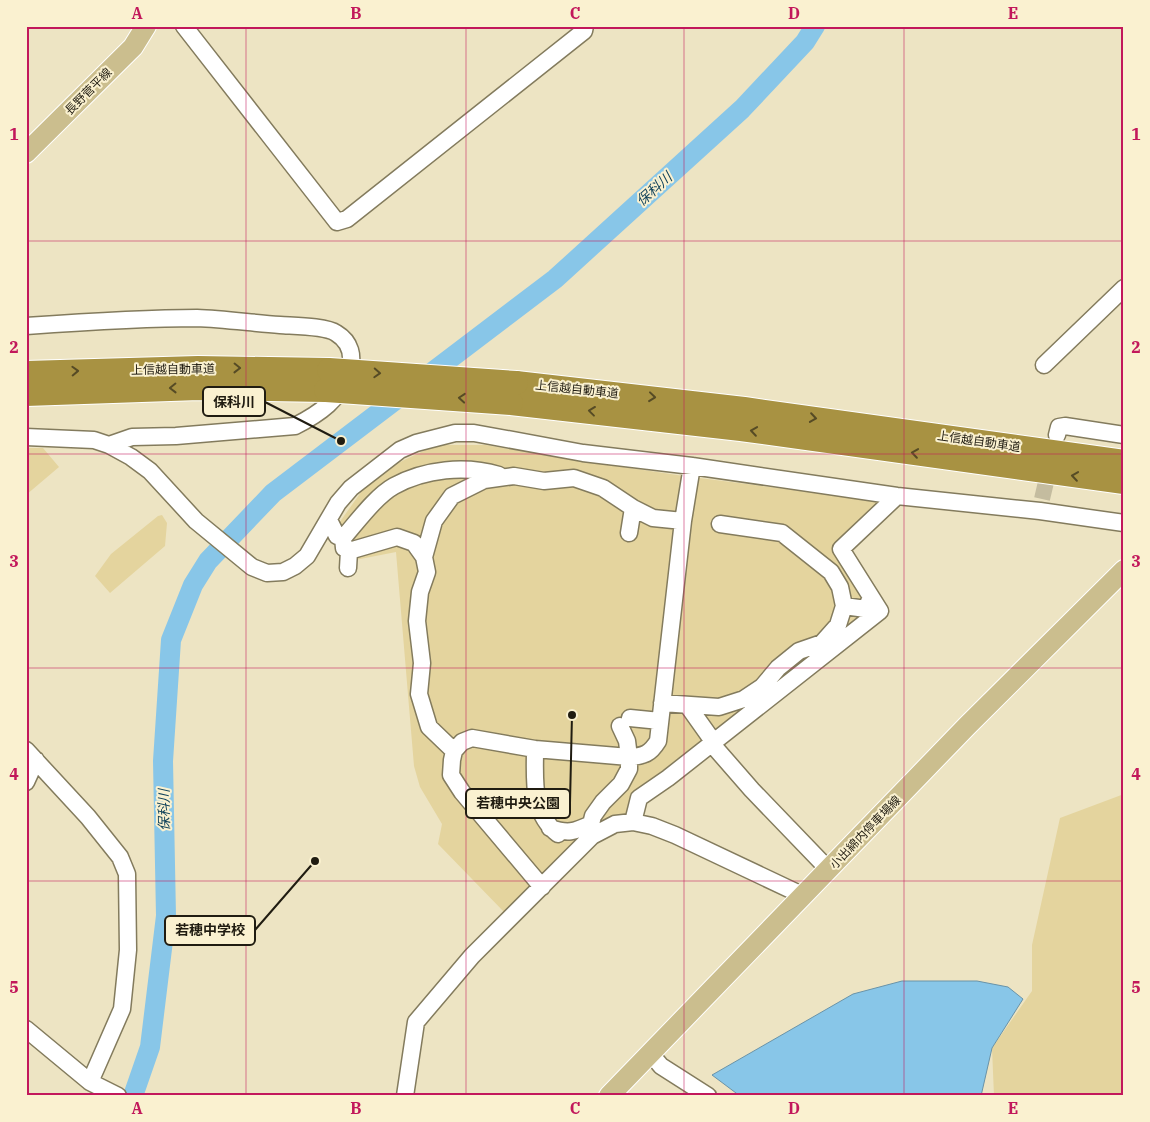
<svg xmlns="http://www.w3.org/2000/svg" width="1150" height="1122" font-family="'IBM Plex Serif','Noto Sans JP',serif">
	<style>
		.green { fill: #e4d49e }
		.water { fill: #88c6e8; stroke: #6993a8 }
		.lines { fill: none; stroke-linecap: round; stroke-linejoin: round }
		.river { stroke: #88c6e8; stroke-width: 20 }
		.minor-tunnel { stroke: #c4bc9f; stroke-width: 16; stroke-dasharray: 16 8; stroke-linecap: butt }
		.minor-casing { stroke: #837b5d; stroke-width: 19 }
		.major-casing { stroke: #fff; stroke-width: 22 }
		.highway-casing { stroke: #fff; stroke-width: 26 }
		.minor { stroke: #fff; stroke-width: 16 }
		.major { stroke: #cbbe8e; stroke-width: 20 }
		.highway { stroke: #a89242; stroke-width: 24 }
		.highway-bridge-casing { stroke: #fff; stroke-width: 26; stroke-linecap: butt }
		.highway-bridge { stroke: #a89242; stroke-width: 24 }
		.oneway { stroke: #564b25 }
		.grid { fill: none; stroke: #c2185b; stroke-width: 1; stroke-opacity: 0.55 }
		.labels { text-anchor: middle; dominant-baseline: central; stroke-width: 4; stroke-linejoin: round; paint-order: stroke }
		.street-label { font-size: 12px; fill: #201c11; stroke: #faf1d0 }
		.water-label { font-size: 14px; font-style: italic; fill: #13445c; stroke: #faf1d0 }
		.leader { fill: none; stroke: #201c11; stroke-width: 2 }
		.callout-dot { fill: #201c11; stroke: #faf1d0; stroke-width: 2 }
		.callout { fill: #faf1d0; stroke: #201c11; stroke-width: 2 }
		.callout-label { font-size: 14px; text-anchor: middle; font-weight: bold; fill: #201c11 }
		.neatline { fill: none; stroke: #c2185b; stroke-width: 2 }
		.grid-label { font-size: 16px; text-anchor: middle; font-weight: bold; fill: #c2185b }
	</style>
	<rect width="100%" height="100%" fill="#ede4c3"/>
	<path class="green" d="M436 445H486L555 457 684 476 879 501 834 549 863 599 871 609 644 785 630 798 629 815 505 913 438 844 442 824 420 787 414 766 396 552 345 562 339 523 364 488 400 462Z
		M26 448H43L59 467 26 495Z
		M162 515 167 523 165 546 110 593 95 576 111 554 158 516Z
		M1124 794V1096H994L992 1048 1032 991V945L1060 818Z"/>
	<path class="water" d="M902 981H977L1008 987 1023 999 992 1048 981 1096H740L712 1075 853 994Z"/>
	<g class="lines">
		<path class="river" d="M133 1096 150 1047 166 916 163 761 171 640 193 585 208 561 273 493 555 279 742 109 805 42 815 26"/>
		<path class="minor-tunnel" d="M1042 499 1051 461"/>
		<g class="minor-casing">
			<path id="minor" d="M184 26 337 222 347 219 584 31 585 26
				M26 326C83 322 140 318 197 318 224 319 252 323 280 325 293 326 326 326 336 333 351 342 354 356 349 372 341 399 319 414 295 426L176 436 132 437 109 445
				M1044 365 1124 288
				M1057 435 1059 427 1065 426 1124 435
				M26 437 94 440 109 445 131 457 150 471 196 521 252 567 267 573 283 572 295 566 307 556 338 503 351 488 400 450 416 443 455 433H474L583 453 692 466 897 496 1040 511 1124 523
				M329 520 337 536 343 538C357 522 376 496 394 486 425 469 465 465 499 475
				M629 533 633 508
				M343 538 344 548 349 551 397 537 414 543 424 557
				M348 568 349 551
				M844 606 866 609 871 597
				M662 703 719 707 744 699 762 687 778 668 799 651 822 643 838 625 844 606 840 587 831 572 782 533 720 524
				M688 706 710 737
				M630 718 660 721
				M711 743 752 790 829 870
				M535 749C535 780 531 813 558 834
				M26 750 88 817 120 857 127 874 128 950 122 1009 90 1082
				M454 751 429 727 419 694 422 663 417 621 420 592 427 572 424 557 434 521 452 496 484 480 514 476 544 481 574 478 603 488 633 508 653 518 683 521
				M26 782 36 760
				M633 822 639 798 668 778 880 611 841 549 897 496
				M550 828C568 834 574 832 591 824L593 816 603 802 621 784 629 769V757L627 741 620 726
				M542 887 462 792 451 775 452 760 454 751 462 742 472 738 535 749 629 757C644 756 650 754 658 741L683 521 692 466
				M26 1029 90 1082 118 1096
				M651 1054 661 1066 708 1096
				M405 1096 416 1022 472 956 592 836 615 824 633 822 652 826 675 835 804 896"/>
		</g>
		<g class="major-casing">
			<path id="major" d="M26 153 133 47 146 26
				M609 1096 967 726 1124 570"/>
		</g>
		<g class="highway-casing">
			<path id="highway" d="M26 373 198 368 329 370
				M516 383 744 409 1124 462
				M26 394 199 388 326 390
				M511 403 741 429 1124 482"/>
		</g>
		<use href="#minor" class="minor"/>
		<use href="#major" class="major"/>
		<use href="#highway" class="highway"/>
		<g class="highway-bridge-casing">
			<path id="highway-bridge" d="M329 370 516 383
				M326 390 511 403"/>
		</g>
		<use href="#highway-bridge" class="highway-bridge"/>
	</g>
	<defs><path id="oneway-chevron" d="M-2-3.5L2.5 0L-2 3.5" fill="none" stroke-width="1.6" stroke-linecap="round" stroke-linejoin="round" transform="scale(1.25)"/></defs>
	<g class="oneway">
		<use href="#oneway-chevron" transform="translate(237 368) rotate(1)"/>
		<use href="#oneway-chevron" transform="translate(75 371) rotate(-2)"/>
		<use href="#oneway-chevron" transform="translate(377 373) rotate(3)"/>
		<use href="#oneway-chevron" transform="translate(173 388) rotate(179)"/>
		<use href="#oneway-chevron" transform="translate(652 397) rotate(6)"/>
		<use href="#oneway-chevron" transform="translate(462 398) rotate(-175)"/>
		<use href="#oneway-chevron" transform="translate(592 411) rotate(-173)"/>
		<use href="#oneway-chevron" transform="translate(813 418) rotate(8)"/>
		<use href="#oneway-chevron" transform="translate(754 431) rotate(-172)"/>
		<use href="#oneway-chevron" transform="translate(915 453) rotate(-172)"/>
		<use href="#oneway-chevron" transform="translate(1075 476) rotate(-172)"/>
	</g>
	<path class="grid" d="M246 26V1096M466 26V1096M684 26V1096M904 26V1096M26 241H1124M26 454H1124M26 668H1124M26 881H1124"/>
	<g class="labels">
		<g class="street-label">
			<text transform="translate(88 91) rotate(-45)">長野菅平線</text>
			<text transform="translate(173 369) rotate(-1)">上信越自動車道</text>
			<text transform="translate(577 389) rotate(6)">上信越自動車道</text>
			<text transform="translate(979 441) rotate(8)">上信越自動車道</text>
			<text transform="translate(865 832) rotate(-46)">小出綿内停車場線</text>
		</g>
		<g class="water-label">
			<text transform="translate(654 189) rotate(-42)">保科川</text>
			<text transform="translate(164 810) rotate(-91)">保科川</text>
		</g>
	</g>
	<path class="leader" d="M341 441L265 402M572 715L570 803M315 861L255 930"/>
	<g class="callout-dot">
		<circle cx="341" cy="441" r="5"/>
		<circle cx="572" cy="715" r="5"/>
		<circle cx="315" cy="861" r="5"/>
	</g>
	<g class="callout">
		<rect x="203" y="387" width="62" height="29" rx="5"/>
		<rect x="466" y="789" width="104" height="29" rx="5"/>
		<rect x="165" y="916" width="90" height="29" rx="5"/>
	</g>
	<g class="callout-label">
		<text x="234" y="407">保科川</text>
		<text x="518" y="808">若穂中央公園</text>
		<text x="210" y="935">若穂中学校</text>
	</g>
	<rect width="1150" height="1122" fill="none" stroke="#faf1d0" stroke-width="55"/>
	<rect x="28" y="28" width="1094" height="1066" class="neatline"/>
	<g class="grid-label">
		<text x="137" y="19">A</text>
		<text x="356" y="19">B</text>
		<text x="575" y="19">C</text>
		<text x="794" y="19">D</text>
		<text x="1013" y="19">E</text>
		<text x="14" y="140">1</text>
		<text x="1136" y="140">1</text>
		<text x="14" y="353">2</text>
		<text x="1136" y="353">2</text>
		<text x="14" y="567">3</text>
		<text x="1136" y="567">3</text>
		<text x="14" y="780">4</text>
		<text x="1136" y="780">4</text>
		<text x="14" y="993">5</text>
		<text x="1136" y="993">5</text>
		<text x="137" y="1114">A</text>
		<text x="356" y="1114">B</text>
		<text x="575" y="1114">C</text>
		<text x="794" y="1114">D</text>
		<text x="1013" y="1114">E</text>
	</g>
</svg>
